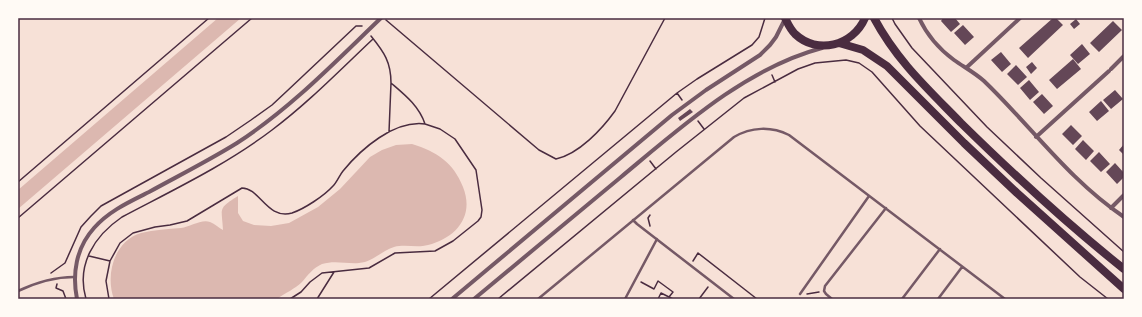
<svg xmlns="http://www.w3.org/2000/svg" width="1142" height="317" font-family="'Space Grotesk',sans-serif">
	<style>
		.water { fill: #dcb8b0 }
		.building { fill: #644757 }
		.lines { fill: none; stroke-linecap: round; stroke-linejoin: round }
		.path { stroke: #4a2c40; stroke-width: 1.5 }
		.service { stroke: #755966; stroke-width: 2.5 }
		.minor { stroke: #755966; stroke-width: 4 }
		.secondary { stroke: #4a2c40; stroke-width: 8 }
		.neatline { fill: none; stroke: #4a2c40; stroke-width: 1.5 }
	</style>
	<rect width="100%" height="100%" fill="#f7e1d7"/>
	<path class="water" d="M218 18H241L18 209V190Z
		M412 144C437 152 453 162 463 187 475 217 455 238 428 245 417 248 405 244 394 247 381 251 373 262 359 263 346 264 335 260 322 264 313 268 308 275 302 282 295 289 285 293 277 299H114C105 275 114 241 141 233 154 230 168 229 181 228 190 227 201 219 210 222 215 224 219 228 223 230 222 208 217 209 238 196V213L243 221 254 225 271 226 289 223 318 207 340 189 370 157 382 150 396 145Z"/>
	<path class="building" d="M943 18H955L960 24 951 32 941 21Z
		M1053 18H1056L1063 25 1028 58 1019 48Z
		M1076 19 1080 24 1074 29 1070 24Z
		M1113 21 1122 30 1099 52 1090 43Z
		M963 25 974 37 965 45 954 33Z
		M1082 44 1090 54 1078 64 1070 55Z
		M1001 52 1011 64 1002 72 991 60Z
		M1073 59 1081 69 1057 89 1049 80Z
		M1032 62 1037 68 1031 74 1026 67Z
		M1016 65 1027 77 1018 85 1007 74Z
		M1029 80 1039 92 1030 100 1020 88Z
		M1115 90 1123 99 1111 109 1103 100Z
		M1042 94 1053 106 1044 114 1033 102Z
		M1101 101 1109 111 1097 121 1089 112Z
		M690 109 693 112 680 121 678 118Z
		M1071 125 1082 136 1073 145 1062 134Z
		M1083 140 1094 151 1086 160 1075 149Z
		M1124 144V155L1119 150Z
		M1099 152 1110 164 1101 172 1090 161Z
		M1115 163 1124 173V177L1117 184 1106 172Z"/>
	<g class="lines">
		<path class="path" d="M892 18 895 24 912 48 987 127 1041 178 1124 252
			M386 20 539 150 556 159C579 154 602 129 615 111L665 18
			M772 75 775 82
			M677 93 682 100
			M698 121 704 129
			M389 132 391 83
			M650 161 656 169
			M18 182 209 18
			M18 218 252 18
			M650 226 648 218 650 215
			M89 256 110 261 106 281 109 299
			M110 261 120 243 133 233 155 227 170 225 187 221 242 188C260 188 267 220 292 213 304 209 324 196 333 186 337 182 339 176 343 171 361 149 394 120 425 124
			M693 261 698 253 757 299
			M51 273 65 263 81 227 91 216 101 206 226 137 251 120 272 105 287 91 356 26H362
			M641 282 654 289 658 281 673 292 669 297 673 299
			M57 284 56 288 63 291 66 299
			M807 294 819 292
			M86 299C76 265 94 236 122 217 173 190 226 165 272 130 308 103 340 70 373 39
			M290 299 301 292 310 282 322 273 369 268 395 253 435 251 453 241 478 221 481 217 482 210 476 170 455 139 440 129 425 124C419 106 405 95 391 83 391 62 384 52 371 36
			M317 299 334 272
			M429 299 677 93 697 79 752 45 759 37 765 18
			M498 299 676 152 744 98 798 69 815 63 846 60 859 63 872 72 920 126 1080 277 1108 299
			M658 299 661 293 669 297
			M699 299 708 287"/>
		<path class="service" d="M633 220 637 224 734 299
			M18 291C35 283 54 277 74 277
			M800 294 869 196
			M538 299 734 137C751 127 771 126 789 135L1005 299
			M625 299 657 239
			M832 299 826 294 824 291 825 286 886 208
			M902 299 940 249
			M938 299 962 267"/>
		<path class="minor" d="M919 18C927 35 939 49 954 60 964 67 975 73 984 81 1031 126 1069 180 1124 217
			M966 68 1020 18
			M1111 69 1124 56
			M1036 137 1109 71
			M1111 208 1124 195
			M77 299C72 274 76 248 94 228 109 211 129 202 149 192 178 176 208 161 237 143 291 108 335 62 381 18
			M452 299 672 115 706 90 760 55 770 45 776 37 785 19
			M474 299C523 258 572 218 621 177 680 128 746 68 822 48"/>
		<path class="secondary" d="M785 18C788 24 790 29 795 34 817 55 853 46 865 18
			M874 18C897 61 928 89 961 123 1013 174 1067 224 1124 269
			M839 43 863 50 887 66 964 143 1017 193 1124 289"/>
	</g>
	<rect width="1142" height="317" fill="none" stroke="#fffaf5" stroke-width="38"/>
	<rect x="19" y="19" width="1104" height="279" class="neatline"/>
</svg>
